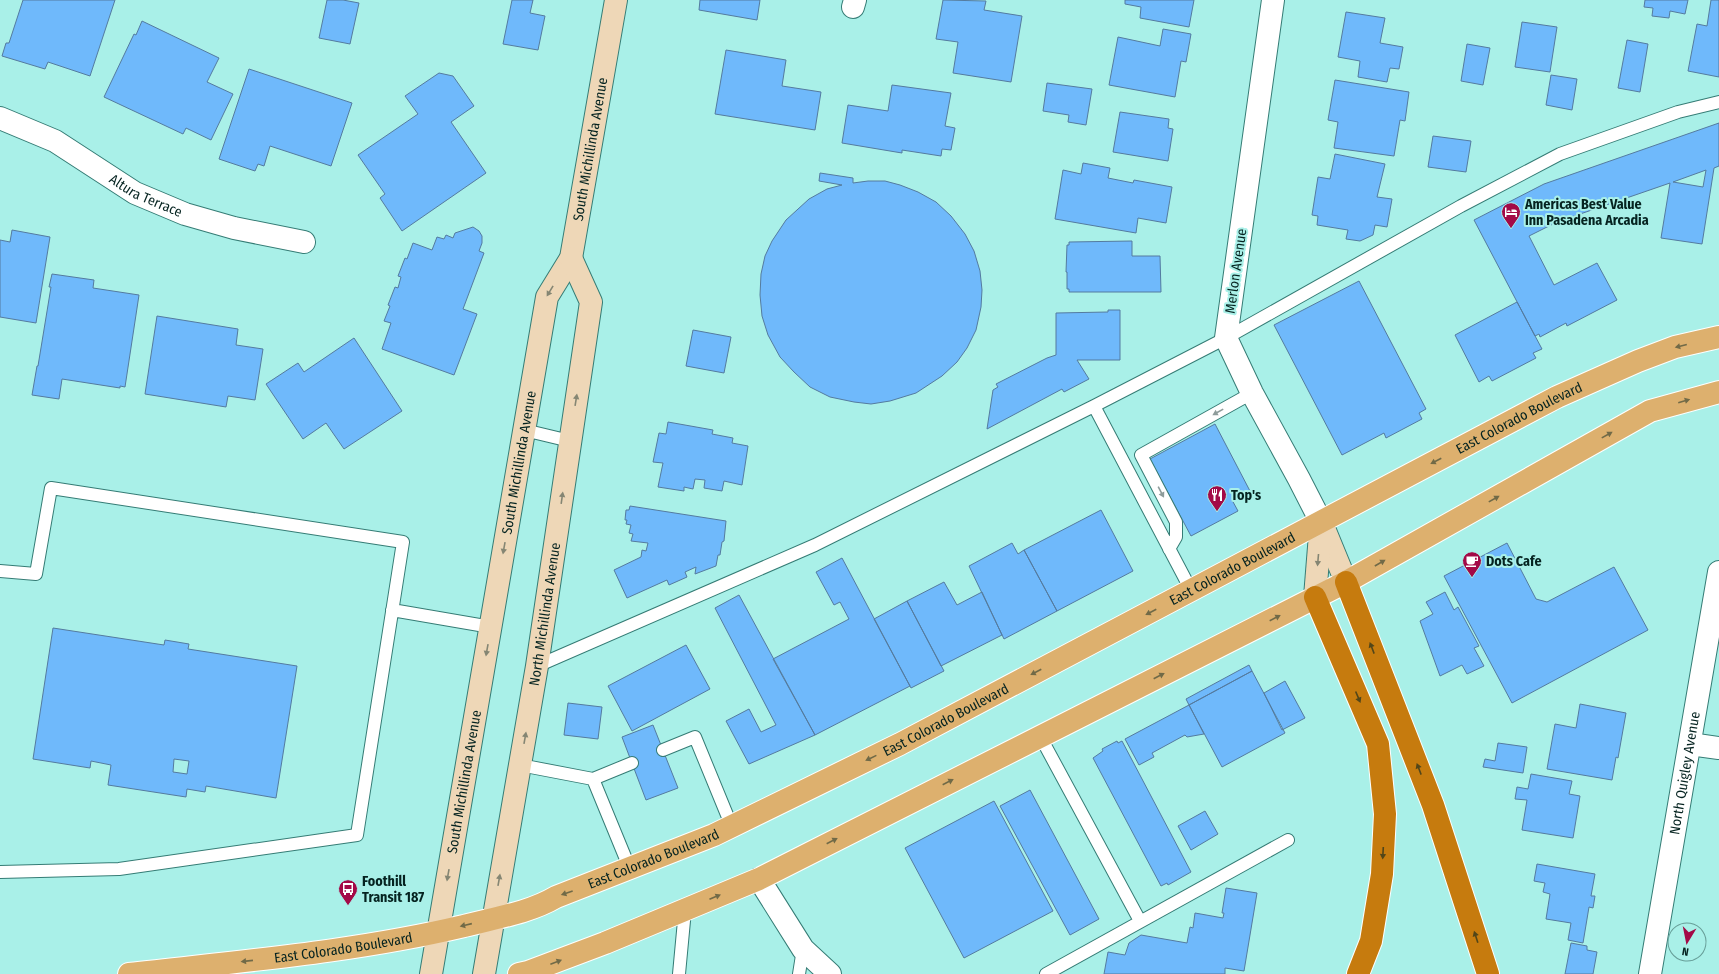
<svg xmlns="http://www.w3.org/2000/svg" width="1719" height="974" font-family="'Fira Sans Condensed',sans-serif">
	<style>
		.building { fill: #6fb9fb; stroke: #547b9f; fill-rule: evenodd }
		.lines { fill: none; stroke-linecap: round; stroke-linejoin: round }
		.lane-casing { stroke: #357c75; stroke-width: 14 }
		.street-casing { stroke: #357c75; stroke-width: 24 }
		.secondary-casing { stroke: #357c75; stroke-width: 24 }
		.primary-casing { stroke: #fff; stroke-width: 24 }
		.highway-casing { stroke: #fff; stroke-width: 24 }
		.lane { stroke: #fff; stroke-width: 12 }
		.street { stroke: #fff; stroke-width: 22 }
		.secondary { stroke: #eed7b7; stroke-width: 22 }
		.primary { stroke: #ddb06e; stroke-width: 22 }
		.highway { stroke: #c67b0e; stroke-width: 22 }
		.oneway { fill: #858673 }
		.oneway2 { fill: #716a47 }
		.oneway3 { fill: #8e9c9b }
		.oneway4 { fill: #524619 }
		.labels { text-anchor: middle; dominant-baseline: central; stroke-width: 4; stroke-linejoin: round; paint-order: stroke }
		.street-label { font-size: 14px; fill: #052320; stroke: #a9f0e8 }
		.poi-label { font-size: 14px; font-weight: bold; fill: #052320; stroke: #a9f0e8; text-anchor: start }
	</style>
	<rect width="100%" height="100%" fill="#a9f0e8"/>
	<path class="building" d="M23 0H115L90 76 48 62 45 69 2 56 6 43H9Z
		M327 0H343L359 3 350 44 319 38Z
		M512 0H533L530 13 545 16 538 50 503 44Z
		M700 0H760L757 20 699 10Z
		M943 0 986 1 984 10 1022 16 1011 82 953 73 958 42 936 39Z
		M1125 0H1194L1189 27 1140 18 1141 7 1125 4Z
		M1645 0H1688L1685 14 1670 11 1669 18 1652 16 1653 8 1644 7Z
		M1711 0H1719V77L1688 71 1697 24 1707 26Z
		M1346 12 1385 18 1380 43 1403 47 1399 69 1390 68 1387 82 1358 77 1360 61 1338 57Z
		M142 21 219 58 207 82 233 94 211 140 186 128 183 134 104 97 134 34 136 35Z
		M1522 22 1557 27 1550 72 1515 67Z
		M1163 29 1191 34 1186 62 1181 61 1175 97 1109 85 1118 37 1160 46Z
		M1627 40 1648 44 1640 92 1618 88Z
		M1467 44 1490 48 1483 85 1461 81Z
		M726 50 786 60 782 86 821 92 815 130 715 114Z
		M249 69 352 103 331 166 270 146 264 166 258 164 255 171 219 159Z
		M439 73 453 76 474 106 451 122 486 173 402 231 380 198 385 194 358 155 418 114 405 96Z
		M1551 75 1577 79 1572 110 1546 105Z
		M1335 80 1409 92 1405 121 1400 120 1394 156 1334 148 1338 122 1328 120Z
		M1047 83 1092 89 1086 125 1068 122 1069 115 1043 111Z
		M892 85 951 93 945 126 955 128 951 150 942 149 941 156 902 150V153L842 143 848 105 888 111Z
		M1120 112 1169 119 1168 128 1173 129 1168 161 1113 152Z
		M1719 123V166L1714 168 1702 244 1661 238 1670 183 1557 222 1529 236 1554 285 1597 263 1617 300 1567 326 1566 323 1540 337 1539 334 1535 336 1474 220 1544 184ZM1706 170 1703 187 1673 182Z
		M1433 136 1471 141 1466 172 1428 167Z
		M1335 154 1385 164 1377 197 1392 199 1387 227 1375 225 1373 235 1360 241 1346 239 1348 230 1317 225 1318 216 1312 215 1318 177 1330 179Z
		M1083 163 1110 168 1108 178 1133 183 1134 180 1172 187 1166 223 1138 218 1136 233 1055 219 1063 170 1081 174Z
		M820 173 853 178V183L868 181H885L900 185 918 192 936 202 951 216 965 234 974 251 980 271 982 290 981 307 976 330 967 348 957 362 942 376 916 393 890 401 871 404 854 402 830 397 810 387 794 372 780 357 768 335 762 316 760 295 761 274 765 256 772 241 786 220 809 199 827 189 842 185 819 181Z
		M473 227 479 231 482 236V243L479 251 484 253 463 309 477 314 454 375 382 349 391 323 384 321 390 306 388 305 395 287 398 288 401 277 398 276 405 258 407 259 413 243 432 250 437 237 444 239 446 235 453 238 455 233Z
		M12 230 50 237 36 323 0 317V240L10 242Z
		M1132 241V256H1160L1161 292H1069V289H1067V272H1066L1067 245H1069V242Z
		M52 274 94 280 93 288 139 295 125 387 120 386V388L62 379 59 399 32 395 37 366H38L51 287H49Z
		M1359 281 1426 409 1419 413 1422 419 1386 438 1384 433 1342 455 1274 325Z
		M1517 302 1542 349 1533 353 1536 358 1492 381 1489 376 1479 382 1455 335Z
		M1108 310H1120V360H1077L1089 379 1064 392 1062 389 987 429 993 390 998 387 996 384 1047 358 1056 355V313L1108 312Z
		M157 316 238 329 236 345 263 349 255 400 228 396 226 407 145 394Z
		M693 330 731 337 724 373 686 366Z
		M354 338 402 411 344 449 326 423 303 439 266 384 298 363 304 372Z
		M668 422 713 430 712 434 733 438 732 443 748 446 742 485 724 481 722 491 704 488 705 480 695 479 693 489 684 487V491L658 487 663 463 653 462 659 433 666 434Z
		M1215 424 1250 491 1232 500 1238 511 1191 536 1150 459Z
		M630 506 726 521 724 541 722 542 720 555H718L716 566 695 574 696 567 685 572 687 577 669 585 667 580 627 598 614 570 641 557 642 550 646 551 648 543 631 541 633 534 629 533 631 525 626 524 627 520H625L626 510H629Z
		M1101 510 1133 571 1057 611 1024 550Z
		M1012 543 1018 554 1024 550 1057 611 1004 639 969 566Z
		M1507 543 1536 599 1547 602 1614 567 1648 630 1512 703 1444 576Z
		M842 558 910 686 815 735 773 659 849 619 840 602 834 605 816 572Z
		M944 582 957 605 982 592 1002 635 941 666 907 601Z
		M1445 592 1454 610 1458 607 1479 646 1474 648 1484 666 1467 674 1462 665 1440 676 1420 621 1433 614 1426 602Z
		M739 595 815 735 749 764 726 721 749 709 761 732 776 725 715 608Z
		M907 601 944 671 911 688 874 619Z
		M53 628 164 645 165 640 189 644 188 649 297 666 276 798 206 786 205 792 187 789 186 797 108 785 111 765 91 761 90 768 33 759ZM174 759 189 761 187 774 173 772Z
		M686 645 710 689 632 731 608 686Z
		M1249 665 1252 671 1189 705 1186 699Z
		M1252 671 1285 733 1222 767 1189 705Z
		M1285 681 1305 718 1282 730 1264 693Z
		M568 703 602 707 598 739 564 735Z
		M1580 704 1626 713 1618 758 1616 757 1612 780 1547 769 1555 724 1576 728Z
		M1189 705 1204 734 1187 737 1185 735 1152 753 1154 757 1139 765 1125 739Z
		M653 725 678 788 646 800 622 737Z
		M1117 741 1118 743 1122 741 1191 872 1168 885 1167 883 1161 886 1093 758 1103 751 1102 749Z
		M1498 743 1527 747 1523 773 1483 767 1485 759 1495 761Z
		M1531 774 1572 781 1569 794 1580 796 1573 838 1522 830 1527 800 1515 799 1517 787 1528 789Z
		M1030 790 1099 919 1070 935 1000 806Z
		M994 801 1053 911 964 958 905 848Z
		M1205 811 1218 834 1191 850 1178 826Z
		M1537 864 1595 874 1591 896H1595L1593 908 1589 907 1583 943 1568 940 1571 923 1546 919 1550 894 1543 892 1545 883 1534 881Z
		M1226 888 1257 893 1244 971 1225 968V974H1104L1108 952 1125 955 1129 943 1141 935 1187 943 1190 927 1193 928 1195 913 1223 918 1224 913H1222Z
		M1571 943 1587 946V950L1597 952 1593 974H1565Z"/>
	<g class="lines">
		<g class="lane-casing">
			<path id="lane" d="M1094 406 1191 590
				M524 430 570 441
				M1169 549 1176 537V522L1141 455 1252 393
				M0 571 36 574 51 488 403 542 357 835 119 869 0 872
				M392 610 491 627
				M537 666 815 545 1094 406 1226 338 1461 206 1560 154 1678 112 1719 102
				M1040 736 1140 921
				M663 750 695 737 732 827
				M520 765 593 779
				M630 869 593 779 632 763
				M679 974 685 910
				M799 974 803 949
				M1046 974 1288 840"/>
		</g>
		<g class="street-casing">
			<g id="street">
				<path d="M1273 0 1226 338 1252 393 1299 479 1321 522"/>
				<path d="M853 7 855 0"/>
				<path id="s1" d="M0 118 55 141 135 193 185 214 234 228 304 242"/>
				<path d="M1690 744 1719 748"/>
				<path d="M759 879 803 949 830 974"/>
				<path id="s2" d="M1650 974 1719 572"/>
			</g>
		</g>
		<g class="secondary-casing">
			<g id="secondary">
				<path d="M1323 526 1346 582"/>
				<path d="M1315 597 1321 522"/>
				<path id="s3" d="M431 974 547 297 571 258 616 0"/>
				<path id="s4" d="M484 974 537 666 591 302 571 258"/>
			</g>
		</g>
		<g class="primary-casing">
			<g id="primary">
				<path id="s5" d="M129 974C241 961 354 952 464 926 494 918 529 913 556 897L714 835 900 744 1557 397 1638 361 1675 347 1719 337"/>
				<path d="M519 974 528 972 605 943 759 879 1346 582 1650 411 1719 392"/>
			</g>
		</g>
		<g class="highway-casing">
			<path id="highway" d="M1346 582 1433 805 1488 974
				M1315 597 1378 744 1385 814 1382 874 1371 941 1358 974"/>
		</g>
		<use href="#lane" class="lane"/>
		<use href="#street" class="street"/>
		<use href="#secondary" class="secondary"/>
		<use href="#primary" class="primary"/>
		<use href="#highway" class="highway"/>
	</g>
	<defs><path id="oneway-solid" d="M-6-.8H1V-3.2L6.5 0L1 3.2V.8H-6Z"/></defs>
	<g class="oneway">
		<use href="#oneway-solid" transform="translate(550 291) rotate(121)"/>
		<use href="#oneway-solid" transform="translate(576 400) rotate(-81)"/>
		<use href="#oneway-solid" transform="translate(562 498) rotate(-82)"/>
		<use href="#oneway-solid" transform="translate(504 548) rotate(100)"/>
		<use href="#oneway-solid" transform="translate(1318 560) rotate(95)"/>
		<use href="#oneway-solid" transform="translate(487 650) rotate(100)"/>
		<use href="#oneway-solid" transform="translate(525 738) rotate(-80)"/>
		<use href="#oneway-solid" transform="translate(448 875) rotate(100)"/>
		<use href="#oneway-solid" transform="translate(499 880) rotate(-80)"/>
	</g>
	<g class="oneway2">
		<use href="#oneway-solid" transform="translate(1681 346) rotate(166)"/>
		<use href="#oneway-solid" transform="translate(1684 401) rotate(-16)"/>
		<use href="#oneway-solid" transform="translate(1607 435) rotate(-29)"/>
		<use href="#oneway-solid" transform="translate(1436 461) rotate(152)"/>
		<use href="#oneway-solid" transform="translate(1494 499) rotate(-29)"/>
		<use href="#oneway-solid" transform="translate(1380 563) rotate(-30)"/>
		<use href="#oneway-solid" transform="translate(1151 612) rotate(152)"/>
		<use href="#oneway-solid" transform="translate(1275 618) rotate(-27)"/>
		<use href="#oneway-solid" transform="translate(1036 672) rotate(152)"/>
		<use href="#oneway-solid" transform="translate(1159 676) rotate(-27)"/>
		<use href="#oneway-solid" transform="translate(871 758) rotate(154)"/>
		<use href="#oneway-solid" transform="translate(948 782) rotate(-27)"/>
		<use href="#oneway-solid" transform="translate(832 841) rotate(-27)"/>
		<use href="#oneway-solid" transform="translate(567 893) rotate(161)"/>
		<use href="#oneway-solid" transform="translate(715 897) rotate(-23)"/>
		<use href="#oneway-solid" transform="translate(466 925) rotate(167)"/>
		<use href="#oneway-solid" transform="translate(247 961) rotate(174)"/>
		<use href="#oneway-solid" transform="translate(556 962) rotate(-21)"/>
	</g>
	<g class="oneway3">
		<use href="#oneway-solid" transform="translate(1218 412) rotate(151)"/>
		<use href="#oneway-solid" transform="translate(1161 492) rotate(62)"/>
	</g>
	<g class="oneway4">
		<use href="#oneway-solid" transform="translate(1372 648) rotate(-111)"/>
		<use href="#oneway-solid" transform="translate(1358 697) rotate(67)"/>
		<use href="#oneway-solid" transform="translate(1419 769) rotate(-111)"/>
		<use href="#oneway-solid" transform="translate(1383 853) rotate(93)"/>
		<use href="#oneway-solid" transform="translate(1476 937) rotate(-108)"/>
	</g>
	<defs>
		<g id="hotel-pin" transform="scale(1)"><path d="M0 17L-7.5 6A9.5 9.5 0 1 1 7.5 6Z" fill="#a30a47" stroke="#a9f0e8"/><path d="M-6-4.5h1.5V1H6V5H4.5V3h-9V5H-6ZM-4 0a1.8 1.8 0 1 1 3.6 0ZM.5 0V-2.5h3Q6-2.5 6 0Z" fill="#fff"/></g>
		<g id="restaurant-pin" transform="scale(1)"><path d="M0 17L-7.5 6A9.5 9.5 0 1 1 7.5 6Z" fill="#a30a47" stroke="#a9f0e8"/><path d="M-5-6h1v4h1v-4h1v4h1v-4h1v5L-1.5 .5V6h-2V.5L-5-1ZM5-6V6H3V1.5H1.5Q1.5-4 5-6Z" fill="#fff"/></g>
		<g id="cafe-pin" transform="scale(1)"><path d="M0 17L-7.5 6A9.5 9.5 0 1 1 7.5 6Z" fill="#a30a47" stroke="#a9f0e8"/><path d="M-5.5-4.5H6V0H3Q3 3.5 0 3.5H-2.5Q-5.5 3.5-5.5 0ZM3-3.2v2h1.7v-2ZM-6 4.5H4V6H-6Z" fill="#fff"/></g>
		<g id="bus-pin" transform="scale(1)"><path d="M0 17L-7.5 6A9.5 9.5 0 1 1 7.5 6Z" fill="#a30a47" stroke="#a9f0e8"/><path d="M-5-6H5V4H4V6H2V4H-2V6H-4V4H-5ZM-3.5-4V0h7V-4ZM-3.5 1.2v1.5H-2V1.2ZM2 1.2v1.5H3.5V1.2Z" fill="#fff"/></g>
	</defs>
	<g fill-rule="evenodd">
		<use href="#hotel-pin" x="1511" y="212"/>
		<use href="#restaurant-pin" x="1217" y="495"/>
		<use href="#cafe-pin" x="1472" y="561"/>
		<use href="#bus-pin" x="348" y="889"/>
	</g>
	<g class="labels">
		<g class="street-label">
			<text stroke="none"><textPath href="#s3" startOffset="843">South Michillinda Avenue</textPath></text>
			<text stroke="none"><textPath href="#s1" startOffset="166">Altura Terrace</textPath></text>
			<text transform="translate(1236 271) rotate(-82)">Merlon Avenue</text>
			<text stroke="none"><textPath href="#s5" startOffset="1512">East Colorado Boulevard</textPath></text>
			<text stroke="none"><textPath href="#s3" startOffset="519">South Michillinda Avenue</textPath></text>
			<text stroke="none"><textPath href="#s5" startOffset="1188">East Colorado Boulevard</textPath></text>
			<text stroke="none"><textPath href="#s4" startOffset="365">North Michillinda Avenue</textPath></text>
			<text stroke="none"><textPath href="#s5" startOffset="864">East Colorado Boulevard</textPath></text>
			<text stroke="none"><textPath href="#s2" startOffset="204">North Quigley Avenue</textPath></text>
			<text stroke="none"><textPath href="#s3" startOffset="195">South Michillinda Avenue</textPath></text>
			<text stroke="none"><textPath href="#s5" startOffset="540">East Colorado Boulevard</textPath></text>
			<text stroke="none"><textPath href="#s5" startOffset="216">East Colorado Boulevard</textPath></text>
		</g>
		<g class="poi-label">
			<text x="1525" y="204">Americas Best Value<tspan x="1525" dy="16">Inn Pasadena Arcadia</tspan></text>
			<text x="1231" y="495">Top's</text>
			<text x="1486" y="561">Dots Cafe</text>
			<text x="362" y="881">Foothill<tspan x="362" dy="16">Transit 187</tspan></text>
		</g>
	</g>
	<g transform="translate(1687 942) rotate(190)"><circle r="19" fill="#a9f0e8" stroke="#679e98"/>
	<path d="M0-3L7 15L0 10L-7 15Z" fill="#a30a47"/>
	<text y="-6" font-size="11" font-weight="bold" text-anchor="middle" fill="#052320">N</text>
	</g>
</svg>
